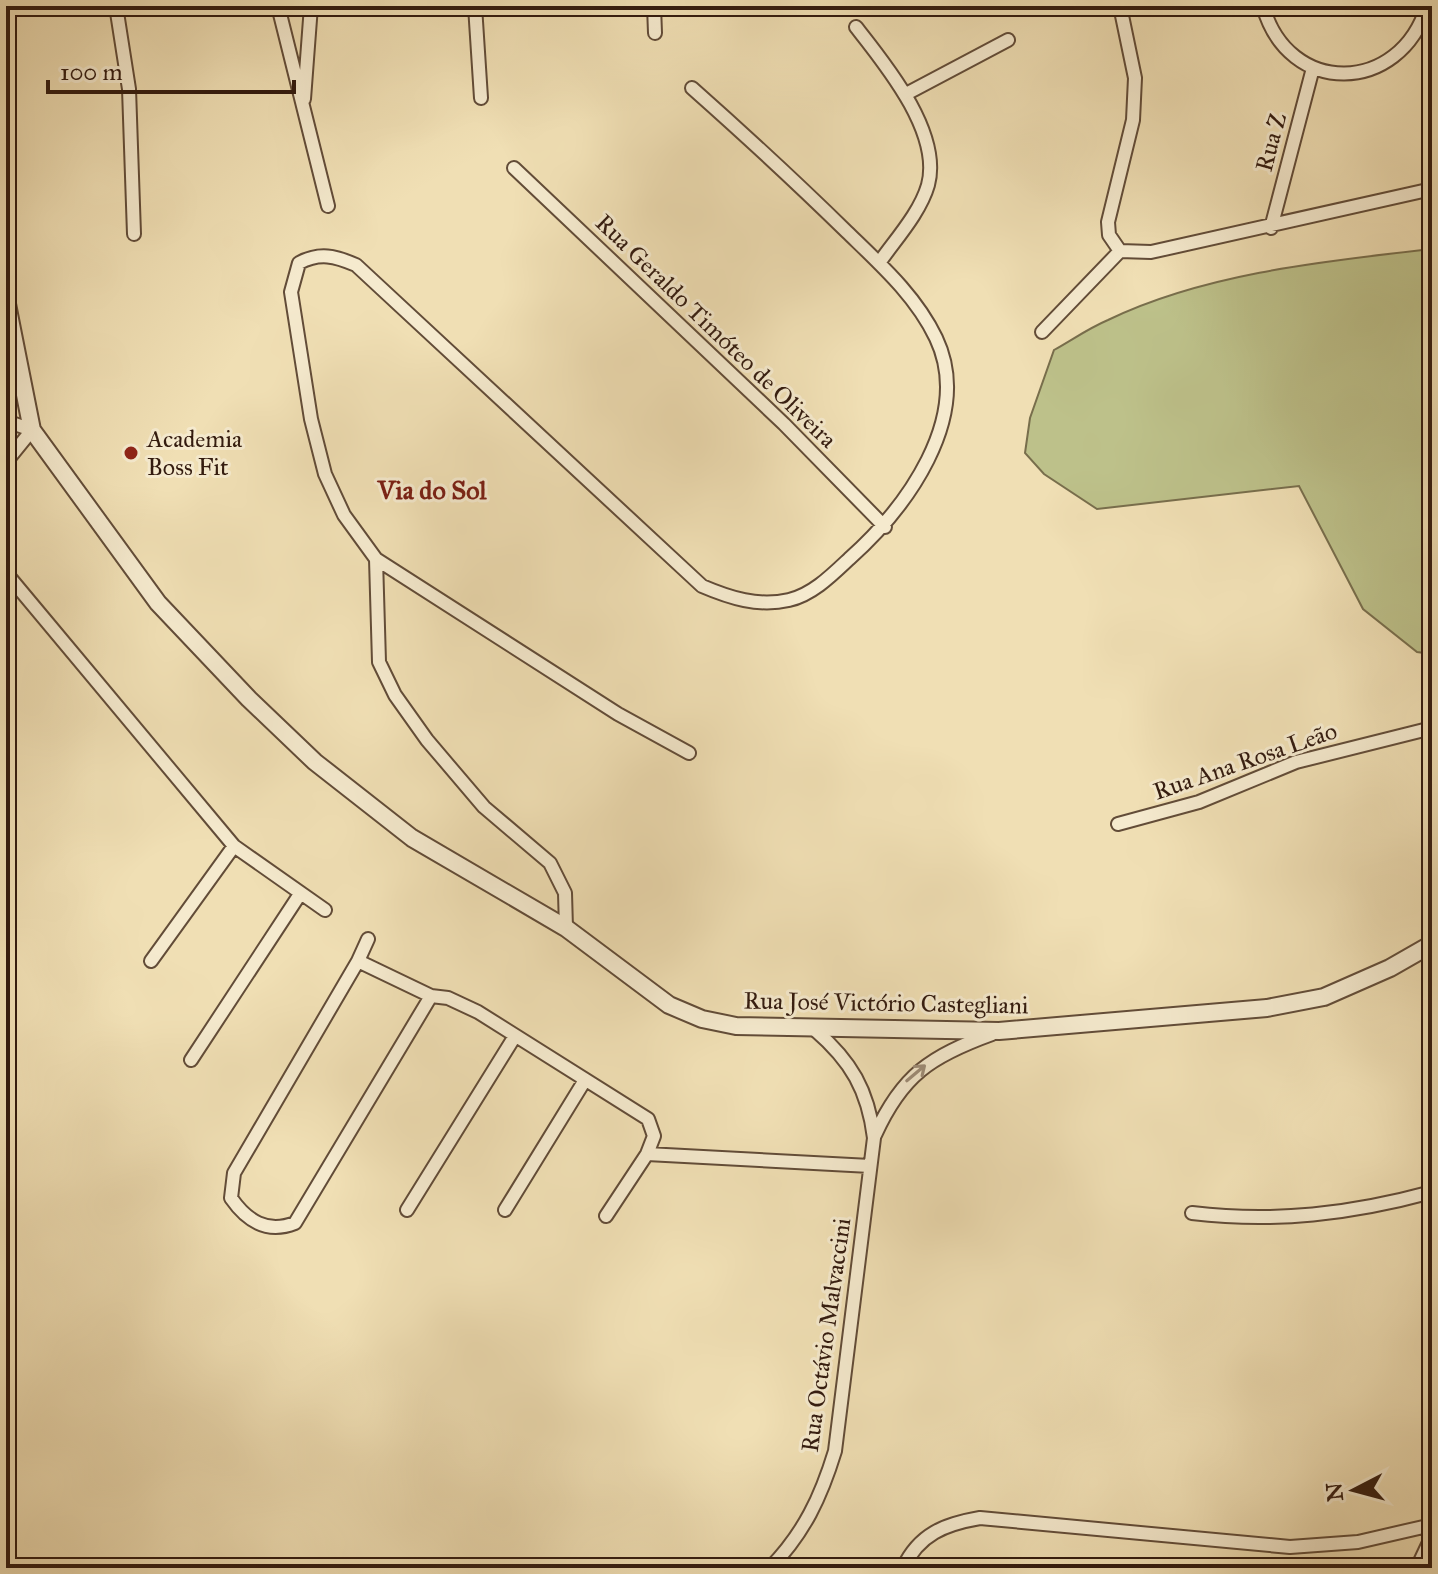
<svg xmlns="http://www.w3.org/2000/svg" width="1438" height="1574" font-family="'IM FELL Great Primer',serif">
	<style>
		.green { fill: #bdc18a; stroke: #786e4c; stroke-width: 2 }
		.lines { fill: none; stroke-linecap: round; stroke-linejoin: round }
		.minor-casing { stroke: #624c38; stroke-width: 16 }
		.tertiary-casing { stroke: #624c38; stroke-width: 20 }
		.minor { stroke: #f5eace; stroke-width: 12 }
		.tertiary { stroke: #f5eace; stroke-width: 16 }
		.oneway { stroke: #9e8d78 }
		.poi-dot { fill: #8f2418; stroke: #f5eace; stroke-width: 3 }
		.labels { text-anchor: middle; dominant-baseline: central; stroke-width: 6; stroke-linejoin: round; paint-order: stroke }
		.street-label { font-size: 24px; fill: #331b0f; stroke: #f5eace }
		.poi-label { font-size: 24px; fill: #331b0f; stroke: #f5eace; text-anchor: start }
		.neighbourhood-label { font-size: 26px; font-weight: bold; fill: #7a1f14; stroke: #f5eace }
	</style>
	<rect width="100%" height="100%" fill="#f0dfb4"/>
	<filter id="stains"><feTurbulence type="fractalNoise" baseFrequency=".0025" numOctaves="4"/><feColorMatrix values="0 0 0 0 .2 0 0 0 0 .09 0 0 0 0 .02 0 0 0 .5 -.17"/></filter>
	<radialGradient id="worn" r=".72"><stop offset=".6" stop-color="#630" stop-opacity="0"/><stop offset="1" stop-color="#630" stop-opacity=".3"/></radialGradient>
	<path class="green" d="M1432 249V654L1417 652 1363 609 1299 486 1097 509 1044 474 1025 453 1030 418 1054 350C1072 340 1089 328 1108 320 1205 273 1326 261 1432 249Z"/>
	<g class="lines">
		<g class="minor-casing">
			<path id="minor" d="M116 6 129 89 134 234
				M278 6 328 206
				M475 6 481 98
				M654 6 655 33
				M1120 6 1135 78 1133 120 1108 222 1109 235 1120 251
				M1263 6C1288 97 1400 95 1427 6
				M856 27C886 65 942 133 928 185 920 213 895 240 879 263
				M906 94 1008 40
				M304 99 311 6
				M514 168 784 424 885 527
				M1271 228 1313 68
				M1120 251 1151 252 1432 189
				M1042 332 1120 251
				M6 421 32 430 6 462
				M376 559 379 662 395 695 427 740 484 807 550 863 565 893 566 928
				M6 573 234 846 325 910
				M689 753 618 714 376 559 344 515 325 474 311 419 291 292 299 263C320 252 335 256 356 265L702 586C730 598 758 607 789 600 812 595 832 575 849 559 905 509 974 418 936 338 916 296 880 264 847 232 797 183 745 135 692 88
				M1118 824 1199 802 1296 762 1432 728
				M368 939 358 961 431 996 448 998 478 1012 648 1119 654 1136 647 1154 870 1166
				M151 961 234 846
				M358 961 234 1173 231 1198C247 1221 267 1234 295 1223L431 996
				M191 1060 300 894
				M875 1135C902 1075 931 1056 992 1034
				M407 1210 515 1036
				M505 1210 585 1080
				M1192 1213C1275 1223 1351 1214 1432 1192
				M606 1216 647 1154
				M770 1568C804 1533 821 1497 835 1451L874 1138C868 1090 851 1061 815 1030
				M903 1568C919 1534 945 1524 980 1518L1290 1547 1358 1542 1432 1525
				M1417 1568 1432 1536"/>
		</g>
		<g class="tertiary-casing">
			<path id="tertiary" d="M6 299 32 430 158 603 249 699 315 762 412 838 566 928 669 1005 702 1019 736 1026 999 1031 1267 1008 1324 997 1390 968 1432 944"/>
		</g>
		<use href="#minor" class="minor"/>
		<use href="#tertiary" class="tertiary"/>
	</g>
	<defs><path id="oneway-shaft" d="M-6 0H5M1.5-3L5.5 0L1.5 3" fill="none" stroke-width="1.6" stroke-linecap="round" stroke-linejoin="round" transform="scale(2)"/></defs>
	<use class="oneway" href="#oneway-shaft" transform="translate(916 1073) rotate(-40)"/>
	<circle class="poi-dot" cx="131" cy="453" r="8"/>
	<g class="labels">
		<g class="street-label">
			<text transform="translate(1271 142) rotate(-75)">Rua Z</text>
			<text transform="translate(716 331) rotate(44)">Rua Geraldo Timóteo de Oliveira</text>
			<text transform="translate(1245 761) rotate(-19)">Rua Ana Rosa Leão</text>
			<text transform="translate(886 1003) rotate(1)">Rua José Victório Castegliani</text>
			<text transform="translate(826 1335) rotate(-82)">Rua Octávio Malvaccini</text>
		</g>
		<g class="poi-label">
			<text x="147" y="439">Academia<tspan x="147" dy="28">Boss Fit</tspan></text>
		</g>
		<g class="neighbourhood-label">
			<text x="432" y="490">Via do Sol</text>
		</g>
	</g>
	<rect width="1438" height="1574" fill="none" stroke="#f0dfb4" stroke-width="32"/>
	<rect x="8" y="8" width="1422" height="1558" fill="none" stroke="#331b0f" stroke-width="4"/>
	<rect x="16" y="16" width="1406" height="1542" fill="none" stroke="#331b0f" stroke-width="2"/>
	<g transform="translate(1354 1490) rotate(264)" stroke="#f5eace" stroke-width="6" paint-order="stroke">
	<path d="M0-6L14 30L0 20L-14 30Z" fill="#331b0f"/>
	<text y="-12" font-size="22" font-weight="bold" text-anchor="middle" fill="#331b0f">N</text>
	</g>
	<path d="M48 80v12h246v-12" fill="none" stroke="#331b0f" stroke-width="4"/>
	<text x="60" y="80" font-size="24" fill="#331b0f" stroke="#f5eace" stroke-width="6" paint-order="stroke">100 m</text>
	<rect width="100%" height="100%" filter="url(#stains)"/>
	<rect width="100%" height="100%" fill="url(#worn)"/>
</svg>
